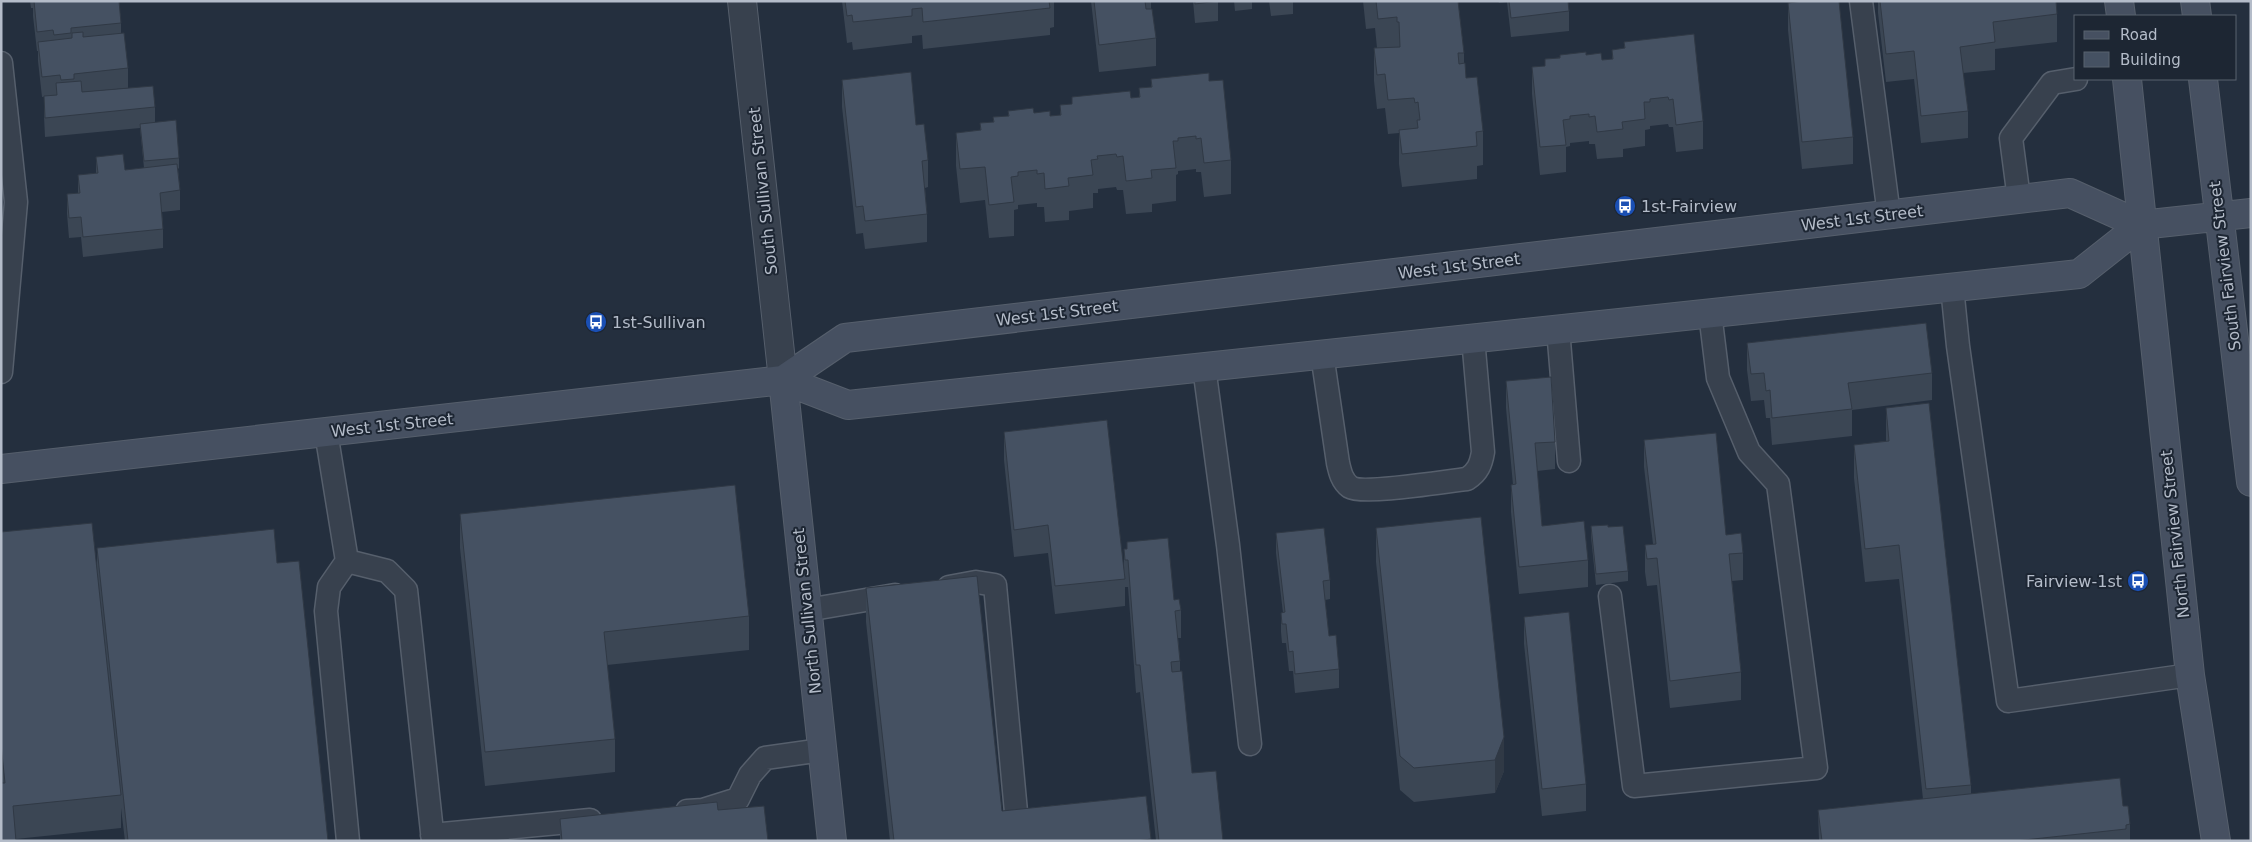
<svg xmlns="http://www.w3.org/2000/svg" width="2252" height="842" font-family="'DejaVu Sans',sans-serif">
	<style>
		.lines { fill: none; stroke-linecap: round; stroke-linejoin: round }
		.lane-casing { stroke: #565f6c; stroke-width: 25 }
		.street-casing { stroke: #565f6c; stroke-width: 30 }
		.secondary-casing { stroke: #565f6c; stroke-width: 30 }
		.lane { stroke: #38414e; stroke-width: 22 }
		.street { stroke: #38414e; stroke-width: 28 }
		.secondary { stroke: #465061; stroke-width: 28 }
		.wall { fill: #3b4654 }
		.shaded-wall { fill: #303945 }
		.building { fill: #455162; stroke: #303945 }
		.labels { text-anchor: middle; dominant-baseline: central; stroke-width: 4; stroke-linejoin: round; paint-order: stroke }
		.street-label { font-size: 16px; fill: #b4bcc9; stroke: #1d2633 }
		.poi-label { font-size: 16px; fill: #b4bcc9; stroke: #1d2633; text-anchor: start }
	</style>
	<rect width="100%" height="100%" fill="#242f3e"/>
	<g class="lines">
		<g class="lane-casing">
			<path id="lane" d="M1861 1 1889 215
				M1 63 16 202 1 372
				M2019 199 2011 138 2052 83 2076 79
				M1952 287 1958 346 2008 701 2190 675
				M1558 329 1569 461
				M1322 354 1338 463C1340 472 1342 481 1350 487 1363 495 1447 481 1467 479 1478 472 1481 464 1483 452L1473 338
				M1204 367 1228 545 1250 744
				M326 432 347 561 329 587 326 611 348 841
				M347 561 387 571 406 590 433 841
				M949 587 976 582 995 585 1016 812
				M1610 596 1634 786 1816 768 1778 484 1749 452 1718 378 1710 313
				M807 610 895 595
				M687 811 703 810 738 799 750 775 765 758 822 750
				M432 835 590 820"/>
		</g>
		<g class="street-casing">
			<path id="street" d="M742 1 783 380"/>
		</g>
		<g class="secondary-casing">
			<path id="secondary" d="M2119 1 2121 16
				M2195 1 2197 16
				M2127 79 2190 675 2216 841
				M2203 79 2251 482
				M783 380 845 338 2070 193 2141 225 2251 213
				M783 380 832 841
				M1 469 783 380 848 405 2079 274 2141 225"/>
		</g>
		<use href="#lane" class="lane"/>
		<use href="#street" class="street"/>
		<use href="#secondary" class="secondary"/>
	</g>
	<path class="wall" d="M30 1H119L121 23V33L128 68V88L82 92 155 107V122L179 158V168L178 169 180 190V210L162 212 163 229V248L83 257 81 237 69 238 67 214V194L78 193V175L96 173V157L125 170 144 168 140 128 45 137 44 116V96L56 95 42 97 38 61V51H37L33 16V8H31Z
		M842 1H1054V27L1050 28V35L923 49 922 35 912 36V43L853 50 852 42 847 43Z
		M1091 1H1151V9L1156 38V66L1099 72Z
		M1193 1H1218V21L1195 23Z
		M1234 1H1252V9L1235 11Z
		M1269 1H1293V14L1271 16Z
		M1363 1H1458L1464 53V64L1466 78 1483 131V165L1477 166V179L1402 187 1399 164V133L1388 134 1385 108 1377 109 1374 81V48H1377L1375 28 1366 29Z
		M1498 1H1568L1569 11V31L1511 37 1507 2 1499 3Z
		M1878 1H2056L2057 14V42L1995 49V70L1963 73 1968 111V138L1921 143 1914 79 1886 82 1878 13Z
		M1788 3 1853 137V164L1802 169 1788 30Z
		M1624 42 1703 121V149L1676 152 1673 127H1669L1668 124 1650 126V129L1645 130V146L1623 149V157L1597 159 1595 144H1589V141L1570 143V146L1566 147V172L1540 175 1532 94V67L1545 66V59L1586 55 1602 60 1612 59V50L1624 48Z
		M1151 79 1209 81 1231 160V194L1204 197 1201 172H1196V169L1178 171V174L1176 175V201L1152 204V212L1126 214 1123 190H1117L1116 187 1098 189V193H1093V208L1069 211V220L1045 222 1044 207H1037V203L1018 205V209L1014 210V236L989 238 985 200 960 203 956 166V133L980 130V123L993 122V117L1008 116V111L1034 113 1050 116 1060 115V105L1072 104V97L1131 98 1139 97V88L1151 87Z
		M842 80 916 125 928 160V187L925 188 927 214V242L865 249 863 233 856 234 842 107Z
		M1747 343 1932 373V400L1852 410V436L1772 445 1770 418H1766L1764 400 1751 401 1747 370Z
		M1506 381 1555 442V469L1537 471 1542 526 1588 560V587L1519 594 1511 512V485H1513L1506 408Z
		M1886 408 1971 785V794L2123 806 2130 824V841H1819L1818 810 1923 799 1899 579 1865 582 1854 478V445L1886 441Z
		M1004 432 1124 574V549H1127V542L1174 600 1181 610V638H1178L1180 661V671L1192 773 1223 841H1156L1140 692 1136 693 1128 587H1125V581V606L1055 614 1048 553 1014 557 1004 460Z
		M1644 440 1726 535 1743 553V580L1732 581 1741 672V700L1670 708 1657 585 1647 586 1645 572V545L1653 544 1644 467Z
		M460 514 749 616V650L607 665 615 739V772L485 786 460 548Z
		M1591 526 1628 571V581L1596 585 1591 537Z
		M1376 528 1504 771 1495 793 1414 802 1400 790 1376 562Z
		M1 532 97 576V548L277 563 328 841H125L121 808V828L16 839 2 783 1 777Z
		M1276 533 1330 580V599L1325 600 1329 636 1339 669V688L1295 693 1293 671H1289L1286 643H1282L1281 632V613H1283L1276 553Z
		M866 588 1002 811 1146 796 1151 841H890L866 622Z
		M1524 617 1586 784V811L1542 816 1524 644Z
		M718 810 768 841H560V819Z"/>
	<path class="shaded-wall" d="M1504 737V771L1495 793V760Z"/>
	<path class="building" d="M34 1H119L121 23 71 28V33L54 35 53 30 37 32Z
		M845 1H1049L1050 8 923 22 922 8 912 9V16L853 22 852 15 847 16Z
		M1094 1H1145L1146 9H1152L1156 38 1099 45Z
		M1195 1H1218L1195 4Z
		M1376 1H1458L1464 53H1458L1459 64 1465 63 1466 78 1477 77 1483 131 1476 132 1477 146 1402 154 1399 130 1418 128 1417 120H1420L1418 102 1415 103 1414 98 1388 100 1385 74 1377 75 1374 48 1400 47 1399 22H1397V17L1378 19Z
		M1509 1H1568L1569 11 1511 18Z
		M1803 1H1839L1853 137 1802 142 1788 3Z
		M1880 1H2056L2057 14 1993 22 1995 42 1960 47 1968 111 1921 116 1914 51 1886 54Z
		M83 32V37L124 33 128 68 74 74V79L61 80 60 75 42 77 38 42 72 38V33Z
		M1694 34 1703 121 1676 125 1673 99 1669 100 1668 97 1650 99V102H1644L1645 119 1622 122 1623 129 1597 132 1595 116 1589 117V114L1570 116V119L1563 120 1566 145 1540 147 1532 67 1545 66V59L1560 58V55L1586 52V55L1601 53 1602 60 1613 59 1612 50 1625 48 1624 42Z
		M911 72 916 125 924 124 928 160 922 161 927 214 865 221 863 206 856 207 842 80Z
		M1209 73V81L1223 80 1231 160 1204 163 1201 138 1196 139V136L1178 138V141H1173L1176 168 1151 170 1152 178 1126 181 1123 156 1117 157 1116 154 1097 156 1098 159 1091 160 1093 175 1068 178 1069 186 1045 189 1044 173 1037 174V170L1018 172V176L1011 177 1014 202 989 205 985 167 960 169 956 133 981 130 980 123 994 122 993 117 1009 116 1008 111 1033 108 1034 113 1050 111V116L1061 115 1060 105 1072 104V97L1130 91 1131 98 1140 97 1139 88 1152 87 1151 79Z
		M81 81 82 92 153 86 155 107 45 118 44 96 57 95 56 83Z
		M176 120 179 158 144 161 140 124Z
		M123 154 125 170 177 164 180 190 160 193 163 229 83 237 81 217 69 218 67 194 80 193 78 175 98 173 96 157Z
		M1926 323 1932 373 1848 383 1852 409 1772 418 1770 390 1766 391 1764 373 1751 374 1747 343Z
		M1551 377 1555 442 1535 443 1542 526 1584 521 1588 560 1519 567 1511 485 1516 484 1506 381Z
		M1929 403 1971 785 1926 789 1899 545 1865 549 1854 445 1889 441 1886 408Z
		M1107 420 1125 579 1055 586 1048 525 1014 530 1004 432Z
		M1716 433 1726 535 1741 533 1743 553 1729 554 1741 672 1670 681 1657 558 1647 559 1645 545 1656 544 1644 440Z
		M735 485 749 616 604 632 615 739 485 752 460 514Z
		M1481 517 1504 737 1495 760 1414 768 1400 756 1376 528Z
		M92 523 121 795 13 806 16 841H1V783H5L1 744V532Z
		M1608 525V527L1623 526 1628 571 1596 574 1591 526Z
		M1324 528 1330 580 1323 581 1329 636 1336 635 1339 669 1295 674 1293 651 1289 652 1286 624H1282L1281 613 1285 612 1276 533Z
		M274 529 277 563 299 561 328 841H128L97 548Z
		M1168 538 1174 600 1179 599 1181 610 1175 611 1180 661 1171 662 1172 672 1182 671 1192 773 1216 771 1223 841H1159L1140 665H1136L1128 560H1125L1124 549H1127V542Z
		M977 576 1002 811 1146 796 1151 839 1137 841H894L866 588Z
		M1569 612 1586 784 1542 789 1524 617Z
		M2120 778 2123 806H2128L2130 824 2126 825V829L2015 841H1822L1818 810Z
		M717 802 718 810 764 806 768 841H562L560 819Z"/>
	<defs>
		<g id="bus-disc" transform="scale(1.125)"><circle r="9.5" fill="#1a4fb4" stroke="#1d2633"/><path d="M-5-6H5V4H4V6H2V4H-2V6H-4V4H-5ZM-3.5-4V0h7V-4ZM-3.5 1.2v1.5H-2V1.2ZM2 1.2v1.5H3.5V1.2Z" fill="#fff"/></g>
	</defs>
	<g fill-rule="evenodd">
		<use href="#bus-disc" x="1625" y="206"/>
		<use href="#bus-disc" x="596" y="322"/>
		<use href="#bus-disc" x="2138" y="581"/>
	</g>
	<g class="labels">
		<g class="street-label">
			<text transform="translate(763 191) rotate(-96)">South Sullivan Street</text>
			<text transform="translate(1862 218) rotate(-7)">West 1st Street</text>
			<text transform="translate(1459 266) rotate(-7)">West 1st Street</text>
			<text transform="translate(2225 266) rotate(-97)">South Fairview Street</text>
			<text transform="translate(1057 313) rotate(-7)">West 1st Street</text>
			<text transform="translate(392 425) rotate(-6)">West 1st Street</text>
			<text transform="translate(2175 534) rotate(-96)">North Fairview Street</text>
			<text transform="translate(807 611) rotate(-96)">North Sullivan Street</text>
		</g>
		<g class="poi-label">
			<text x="1641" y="206">1st-Fairview</text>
			<text x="612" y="322">1st-Sullivan</text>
			<text x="2122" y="581" text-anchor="end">Fairview-1st</text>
		</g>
	</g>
	<rect width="2252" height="842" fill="none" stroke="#b4bcc9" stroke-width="5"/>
	<rect x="2074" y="15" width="162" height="65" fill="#1d2633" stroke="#59626f"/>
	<rect x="2084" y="31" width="25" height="8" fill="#465061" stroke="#59626f"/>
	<text x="2120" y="40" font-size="15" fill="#b4bcc9">Road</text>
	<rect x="2084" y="52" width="25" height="15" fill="#455162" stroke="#59626f"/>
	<text x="2120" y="65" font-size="15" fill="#b4bcc9">Building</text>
</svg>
